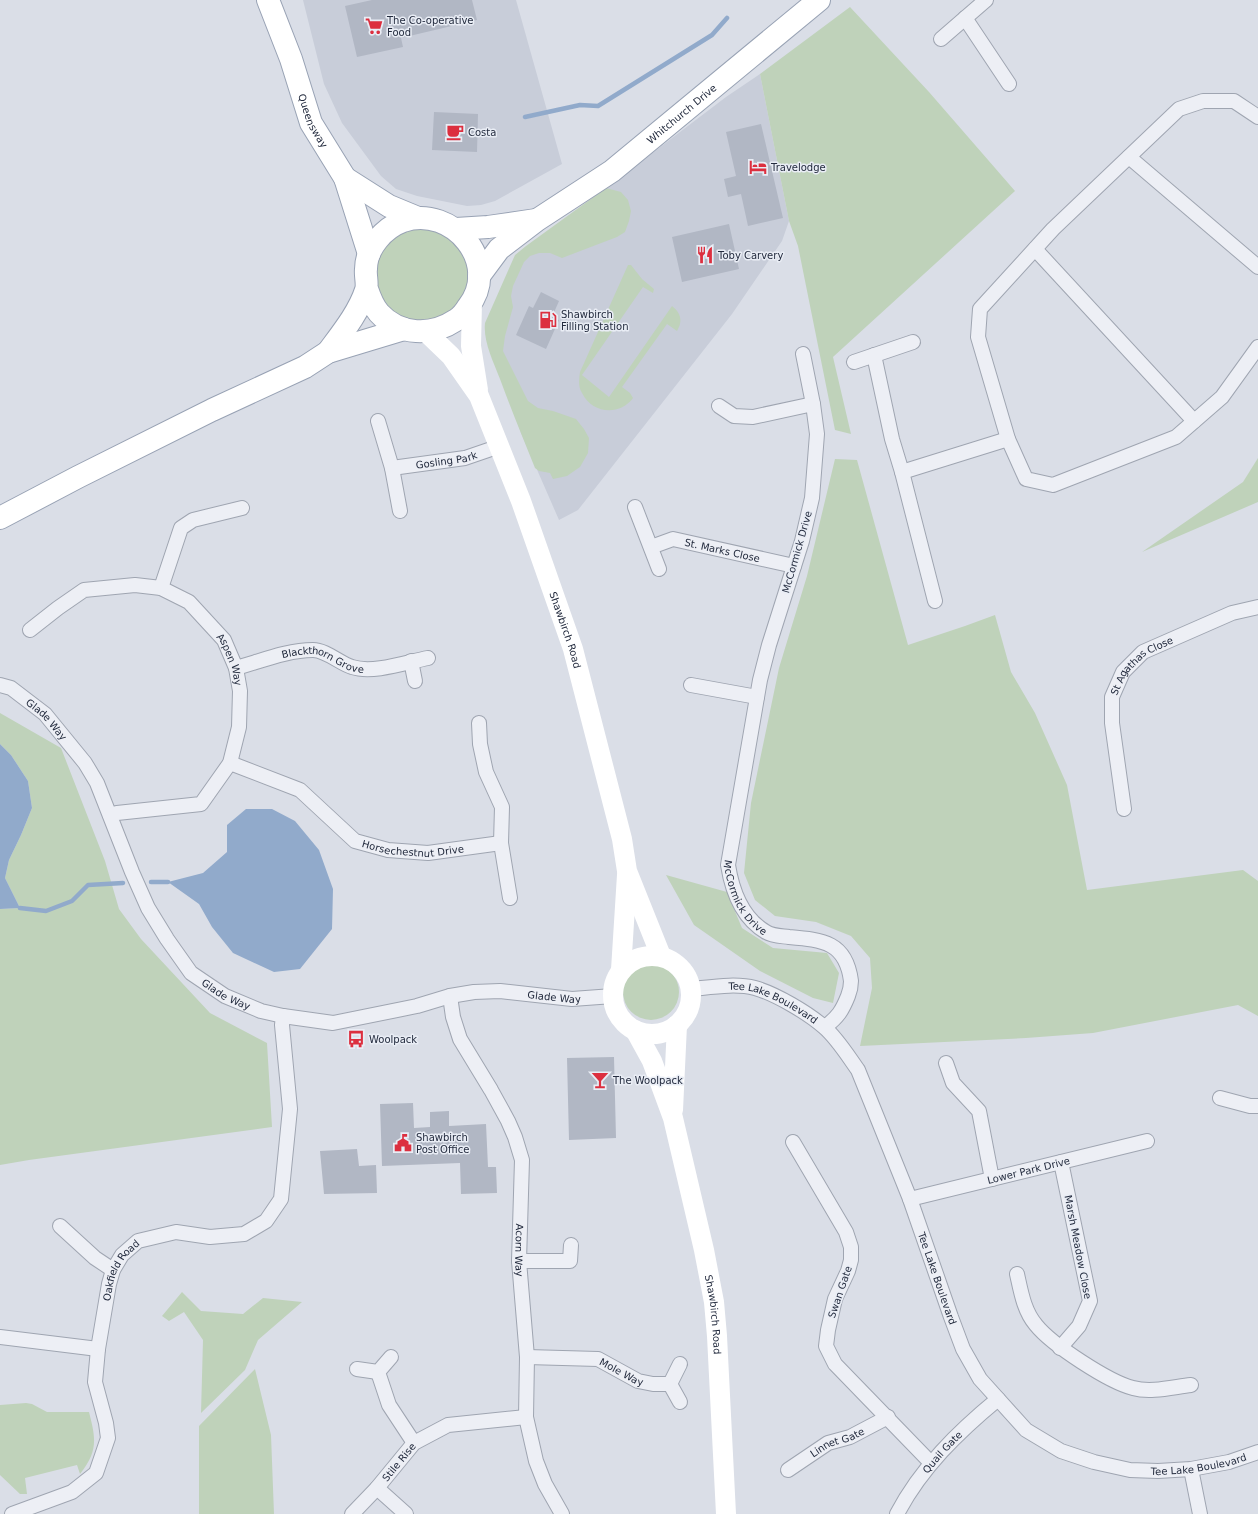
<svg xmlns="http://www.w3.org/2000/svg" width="1258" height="1514" font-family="'DejaVu Sans',sans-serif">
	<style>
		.built { fill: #c8cdd9 }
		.green { fill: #bfd2ba }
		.water { fill: #91aacb }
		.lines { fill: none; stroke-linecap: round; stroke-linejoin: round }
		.stream { stroke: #91aacb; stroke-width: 4.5 }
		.building { fill: #b1b7c4 }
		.minor-casing { stroke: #9fa5b1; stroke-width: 16 }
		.primary-casing { stroke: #98a2b4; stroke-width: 24 }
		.minor { stroke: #edeff5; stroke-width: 14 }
		.secondary { stroke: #fff; stroke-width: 20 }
		.primary { stroke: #fff; stroke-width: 22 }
		.labels { text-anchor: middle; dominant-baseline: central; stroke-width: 3; stroke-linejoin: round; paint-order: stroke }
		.poi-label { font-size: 10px; fill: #232b3e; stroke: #e9edf5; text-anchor: start }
		.street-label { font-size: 10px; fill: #232b3e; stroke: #e9edf5 }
	</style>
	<rect width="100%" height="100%" fill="#dadee7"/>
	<path class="built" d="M303 0H516L562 164 495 201 481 205 467 206 417 196 396 189 381 176 342 123 324 84Z
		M760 74 789 221 782 241 732 314 578 510 559 520 521 433 492 346 517 256 726 97Z"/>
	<path class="green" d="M850 7 929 92 1015 191 833 357 851 434 835 430 798 246 789 221 760 74Z
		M606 188 621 192 628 200 631 211 629 221 625 232 617 237 562 258 550 253H539L530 256 524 262 513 286 511 296 513 307 505 336 503 351 528 401 538 408 553 411 576 419 584 429 589 438 588 453 580 467 567 476 553 479 550 473 539 471 535 468C523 438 511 409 500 379 493 361 483 341 485 323L515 255 526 246Z
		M375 275a47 47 0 1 1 94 0a47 47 0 1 1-94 0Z
		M628 265H631L642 279 654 289 653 293 643 287 582 375 609 397 672 306C681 313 683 321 677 331L667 324 622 387 630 393 633 398C620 416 592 414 582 393 578 387 579 379 580 372Z
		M1258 458V502L1142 552 1243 482Z
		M835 459 857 460 908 645 965 626 995 615 1011 672 1035 713 1067 785 1087 890 1243 870 1258 881V1016L1238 1005 1093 1033 1026 1038 860 1046 872 988 870 958 851 936 816 922 775 916 755 900 744 873 751 803 779 668 807 576Z
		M0 713 61 748 105 861 119 909 141 939 210 1013 267 1043 272 1127 29 1160 0 1165V909L20 908 5 878 9 860 21 835 32 808 28 781 11 755 0 744Z
		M666 875 727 892 742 928 773 948 827 953 839 973 833 1003 813 998 760 971 694 925Z
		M623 992a28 28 0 1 1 56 0a28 28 0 1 1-56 0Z
		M182 1292 201 1311 243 1314 263 1298 302 1302 258 1340 245 1370 201 1413 203 1340 184 1312 169 1321 162 1316Z
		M255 1369 271 1435 274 1514H199V1426Z
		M26 1403 32 1404 47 1412H89C96 1439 98 1451 80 1474L77 1465 25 1478 27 1494H20L0 1475V1405Z"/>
	<path class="water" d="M0 744 11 755 28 781 32 808 21 835 9 860 5 878 20 908 0 909Z
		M246 809H272L295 821 319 850 333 889 332 929 300 969 274 972 233 953 212 927 199 904 168 882 203 873 227 852V825Z"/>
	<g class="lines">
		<path class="stream" d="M525 117 580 105 598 106 712 35 727 18
			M151 882H168
			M20 908 46 911 72 901 88 885 123 883"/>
	</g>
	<path class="building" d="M372 0H472L477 20 401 38 403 47 357 57 345 6Z
		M434 112 478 114 477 152 432 150Z
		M761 124 783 218 748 226 741 194 728 197 724 179 736 176 726 132Z
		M729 224 739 269 682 282 672 237Z
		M541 292 559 301 552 317 559 320 546 349 516 335 529 306 533 308Z
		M614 1057 616 1138 569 1140 567 1058Z
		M413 1103 414 1128 430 1127V1112L449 1111V1126L486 1124 488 1167H496L497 1193 461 1194 460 1163 382 1166 380 1104Z
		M357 1149 359 1166 376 1165 377 1193 324 1194 320 1151Z"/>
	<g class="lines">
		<g class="minor-casing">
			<g id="minor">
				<path d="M965 18 1009 84"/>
				<path d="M941 39 986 0"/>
				<path d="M1258 117 1234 101H1203L1179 109 1053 229 980 309 978 337 1008 439 1026 479 1053 485 1176 437 1222 397 1258 347"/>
				<path d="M1129 157 1258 267"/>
				<path d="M1035 249 1194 421"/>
				<path id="s1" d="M803 354 813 404 817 434 812 498 802 541 769 645 760 680 728 865C732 890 742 918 766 932 772 936 782 936 789 937 823 940 846 942 851 981 851 987 850 991 848 996 842 1011 838 1017 825 1027"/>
				<path d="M874 355 892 439 902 472 935 601"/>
				<path d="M854 362 913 342"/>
				<path d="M719 406 734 416 753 417 813 404"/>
				<path d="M378 421 392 468 400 511"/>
				<path id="s2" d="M392 468 465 458 500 446"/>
				<path d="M902 472 1008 439"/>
				<path d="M635 507 659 569"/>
				<path id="s3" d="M651 547 673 539 794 566"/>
				<path d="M161 588 181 528 193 520 242 508"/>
				<path id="s4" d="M30 630 58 608 84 590 135 585 161 588 189 602 224 640 236 668 240 691 239 727 230 763 201 804 117 813 110 815"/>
				<path d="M411 661 415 681"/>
				<path id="s5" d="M236 668C261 661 288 650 313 650 326 650 341 664 352 667 373 674 407 662 428 658"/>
				<path id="s6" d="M0 685 11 688 45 714 85 763 97 783 132 872 148 908 167 939 191 973 225 996 261 1011 283 1016 333 1023 417 1006 450 996 474 992 500 991 572 999 613 996"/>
				<path d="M691 685 757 697"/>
				<path d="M479 723 480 744 486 772 502 807 501 843 510 898"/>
				<path id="s7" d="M230 763 300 790 355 841 388 850 428 853 501 843"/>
				<path id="s8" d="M1124 809 1112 723V697L1123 672 1143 652 1232 613 1258 607"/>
				<path id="s9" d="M692 989C712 987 736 983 755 988 776 994 808 1013 824 1027 837 1038 848 1056 858 1070L910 1199 951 1317 963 1349 980 1379 1026 1430 1061 1451 1094 1462 1130 1470 1158 1471 1191 1469 1229 1462 1258 1452"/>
				<path id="s10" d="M450 996 453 1017 460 1039 491 1090 508 1121 515 1137 522 1160 519 1261 527 1357 526 1417 536 1461 545 1484 562 1514"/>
				<path d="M946 1063 953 1083 979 1111 992 1179"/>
				<path d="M1220 1098 1250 1106H1258"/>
				<path d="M793 1142 846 1232 851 1247V1260L848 1271 835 1299 828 1330 826 1346 835 1364 931 1463"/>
				<path id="s11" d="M910 1199 1147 1141"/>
				<path d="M60 1226 95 1258 113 1270"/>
				<path d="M519 1261H570L571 1245"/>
				<path d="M1017 1274C1021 1292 1024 1311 1036 1325 1052 1345 1109 1382 1133 1388 1151 1393 1173 1387 1191 1385"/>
				<path d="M0 1337 98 1349"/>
				<path d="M1060 1348 1079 1326 1090 1301 1061 1162"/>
				<path id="s12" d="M527 1357 598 1359 638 1381 653 1384H670"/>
				<path d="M357 1369 378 1372 391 1357"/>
				<path d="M378 1372 389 1405 414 1443"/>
				<path d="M680 1402 670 1384 680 1364"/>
				<path d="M1191 1469 1200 1514"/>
				<path id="s13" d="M788 1470 828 1443 850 1437 888 1417"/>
				<path d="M377 1488 406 1514"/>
				<path id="s14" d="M12 1514 72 1492 96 1473 108 1438 106 1423 95 1382 98 1349 109 1284 113 1270 122 1255 138 1241 176 1232 210 1237 244 1234 266 1221 281 1199 290 1109 282 1025 283 1016"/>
				<path id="s15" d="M352 1514 377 1488 414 1443 448 1425 526 1417"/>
				<path id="s16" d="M897 1514C921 1468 958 1432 998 1399"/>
			</g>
		</g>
		<g class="primary-casing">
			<g id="primary">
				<path id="s19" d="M268 0 291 59 311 123 345 178 369 254"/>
				<path d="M345 178 389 206 418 218"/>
				<path d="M456 229 488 227 536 220"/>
				<path id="s20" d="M479 276 499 249 537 220 612 171 819 0"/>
				<path d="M328 352C342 333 359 312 366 290 368 284 365 275 366 269 366 248 384 228 403 221 453 204 502 264 468 307 465 312 461 317 456 320 432 336 400 336 379 313 373 306 370 298 367 289"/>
				<path d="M0 518 78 477 212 410 305 367 328 352 404 329"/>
			</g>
		</g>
		<use href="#minor" class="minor"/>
		<g class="secondary">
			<path d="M472 302 471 346 478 390"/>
			<path id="s17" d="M426 332 451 356 479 396 521 501 573 649 622 839 627 871 661 956"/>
			<circle cx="652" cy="995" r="39"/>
			<path d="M621 970 627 875"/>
			<path id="s18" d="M635 1030 652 1061 673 1118 704 1250 714 1302 717 1336 726 1514"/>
			<path d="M673 1110 677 1025"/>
		</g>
		<use href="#primary" class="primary"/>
	</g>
	<defs>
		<g id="supermarket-bare" transform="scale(1.38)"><path d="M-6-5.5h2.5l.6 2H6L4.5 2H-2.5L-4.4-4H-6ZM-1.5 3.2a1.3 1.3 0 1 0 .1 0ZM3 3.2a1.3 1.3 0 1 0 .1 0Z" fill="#dc2f3f" stroke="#e9edf5" stroke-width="2.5" paint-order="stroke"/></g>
		<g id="cafe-bare" transform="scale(1.38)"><path d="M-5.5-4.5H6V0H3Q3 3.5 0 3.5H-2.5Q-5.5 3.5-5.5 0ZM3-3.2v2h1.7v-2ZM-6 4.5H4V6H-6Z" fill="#dc2f3f" stroke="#e9edf5" stroke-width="2.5" paint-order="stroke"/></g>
		<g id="hotel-bare" transform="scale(1.38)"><path d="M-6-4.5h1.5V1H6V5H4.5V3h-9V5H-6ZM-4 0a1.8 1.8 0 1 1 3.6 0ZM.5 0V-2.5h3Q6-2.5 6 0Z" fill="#dc2f3f" stroke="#e9edf5" stroke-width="2.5" paint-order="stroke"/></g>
		<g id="restaurant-bare" transform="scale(1.38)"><path d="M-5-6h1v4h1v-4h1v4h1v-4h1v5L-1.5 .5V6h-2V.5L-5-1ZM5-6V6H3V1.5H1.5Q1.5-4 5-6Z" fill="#dc2f3f" stroke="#e9edf5" stroke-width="2.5" paint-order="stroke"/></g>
		<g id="fuel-bare" transform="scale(1.38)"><path d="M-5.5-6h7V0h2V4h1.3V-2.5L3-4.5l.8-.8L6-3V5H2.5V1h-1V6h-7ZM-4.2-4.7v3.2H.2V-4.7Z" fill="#dc2f3f" stroke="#e9edf5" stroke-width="2.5" paint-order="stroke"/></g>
		<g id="bus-bare" transform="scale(1.38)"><path d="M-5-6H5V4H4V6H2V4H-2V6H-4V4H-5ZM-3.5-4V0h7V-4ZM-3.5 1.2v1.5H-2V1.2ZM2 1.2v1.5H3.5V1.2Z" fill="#dc2f3f" stroke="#e9edf5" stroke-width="2.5" paint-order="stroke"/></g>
		<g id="bar-bare" transform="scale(1.38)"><path d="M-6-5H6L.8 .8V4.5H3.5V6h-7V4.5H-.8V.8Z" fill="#dc2f3f" stroke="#e9edf5" stroke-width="2.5" paint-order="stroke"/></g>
		<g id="civic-bare" transform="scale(1.38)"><path d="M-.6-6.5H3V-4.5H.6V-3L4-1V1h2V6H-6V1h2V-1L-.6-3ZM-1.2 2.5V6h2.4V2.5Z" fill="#dc2f3f" stroke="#e9edf5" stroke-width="2.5" paint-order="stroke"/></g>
	</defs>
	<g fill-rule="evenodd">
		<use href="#supermarket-bare" x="374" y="26"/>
		<use href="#cafe-bare" x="455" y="132"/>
		<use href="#hotel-bare" x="758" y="167"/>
		<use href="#restaurant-bare" x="705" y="255"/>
		<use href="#fuel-bare" x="548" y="320"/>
		<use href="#bus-bare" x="356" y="1039"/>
		<use href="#bar-bare" x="600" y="1080"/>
		<use href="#civic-bare" x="403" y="1143"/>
	</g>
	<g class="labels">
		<g class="poi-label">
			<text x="387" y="20">The Co-operative<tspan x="387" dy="12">Food</tspan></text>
			<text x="468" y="132">Costa</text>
			<text x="771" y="167">Travelodge</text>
			<text x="718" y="255">Toby Carvery</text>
			<text x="561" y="314">Shawbirch<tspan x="561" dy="12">Filling Station</tspan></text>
			<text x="369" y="1039">Woolpack</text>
			<text x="613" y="1080">The Woolpack</text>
			<text x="416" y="1137">Shawbirch<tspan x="416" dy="12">Post Office</tspan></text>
		</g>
		<g class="street-label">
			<text stroke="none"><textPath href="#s20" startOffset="261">Whitchurch Drive</textPath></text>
			<text stroke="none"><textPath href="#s19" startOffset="129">Queensway</textPath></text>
			<text stroke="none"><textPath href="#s2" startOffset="55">Gosling Park</textPath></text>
			<text stroke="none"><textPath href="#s3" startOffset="74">St. Marks Close</textPath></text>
			<text transform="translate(797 552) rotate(-74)">McCormick Drive</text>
			<text stroke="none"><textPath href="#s17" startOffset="333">Shawbirch Road</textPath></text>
			<text stroke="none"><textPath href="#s4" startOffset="248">Aspen Way</textPath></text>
			<text stroke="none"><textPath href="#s5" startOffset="91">Blackthorn Grove</textPath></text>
			<text stroke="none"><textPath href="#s8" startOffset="158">St Agathas Close</textPath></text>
			<text stroke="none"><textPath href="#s6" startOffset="59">Glade Way</textPath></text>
			<text stroke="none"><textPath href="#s7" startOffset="209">Horsechestnut Drive</textPath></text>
			<text stroke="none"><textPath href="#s1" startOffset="560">McCormick Drive</textPath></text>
			<text stroke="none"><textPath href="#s6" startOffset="395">Glade Way</textPath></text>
			<text stroke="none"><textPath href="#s6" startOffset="732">Glade Way</textPath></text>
			<text stroke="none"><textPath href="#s9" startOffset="85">Tee Lake Boulevard</textPath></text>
			<text stroke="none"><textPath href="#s11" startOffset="122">Lower Park Drive</textPath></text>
			<text transform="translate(1078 1247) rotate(79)">Marsh Meadow Close</text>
			<text stroke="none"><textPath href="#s10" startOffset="271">Acorn Way</textPath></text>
			<text stroke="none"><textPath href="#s14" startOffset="306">Oakfield Road</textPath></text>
			<text stroke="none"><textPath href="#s9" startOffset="421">Tee Lake Boulevard</textPath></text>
			<text transform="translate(840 1292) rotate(-71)">Swan Gate</text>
			<text stroke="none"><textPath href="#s18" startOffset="297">Shawbirch Road</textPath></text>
			<text stroke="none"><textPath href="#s12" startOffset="98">Mole Way</textPath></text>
			<text stroke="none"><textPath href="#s13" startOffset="57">Linnet Gate</textPath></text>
			<text stroke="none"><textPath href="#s16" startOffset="77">Quail Gate</textPath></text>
			<text stroke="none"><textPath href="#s15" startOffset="70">Stile Rise</textPath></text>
			<text stroke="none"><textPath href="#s9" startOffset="781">Tee Lake Boulevard</textPath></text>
		</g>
	</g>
</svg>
